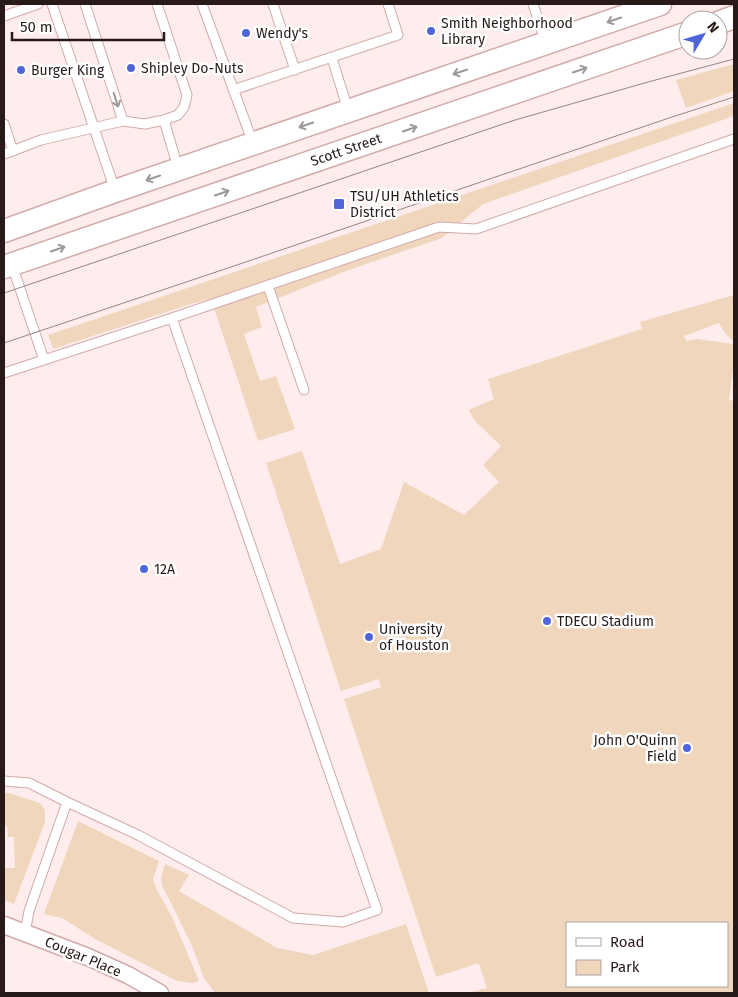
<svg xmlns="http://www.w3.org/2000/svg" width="738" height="997" font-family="'Fira Sans',sans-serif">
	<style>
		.green { fill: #f1d6be; fill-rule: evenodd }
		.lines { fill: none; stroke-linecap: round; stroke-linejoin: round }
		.service-casing { stroke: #d1aaa9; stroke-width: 11 }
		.minor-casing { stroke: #d1aaa9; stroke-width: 19 }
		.secondary-casing { stroke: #d1aaa9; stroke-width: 25 }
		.service { stroke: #fff; stroke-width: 9 }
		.minor { stroke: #fff; stroke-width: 16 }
		.secondary { stroke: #fff; stroke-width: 22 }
		.tram { stroke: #958685; stroke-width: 1 }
		.oneway { stroke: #9e9898 }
		.poi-dot { fill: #5165db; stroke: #fff; stroke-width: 2 }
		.labels { text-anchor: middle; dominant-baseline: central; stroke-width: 5; stroke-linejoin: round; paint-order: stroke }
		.poi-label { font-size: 14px; fill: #281a19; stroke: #fff; text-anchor: start }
		.street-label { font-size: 14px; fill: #281a19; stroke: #fff }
	</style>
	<rect width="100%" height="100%" fill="#feedec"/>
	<path class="green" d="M734 64V91L686 108 676 80Z
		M734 103V116L483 204 442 238 346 271 256 307 262 327 244 334 260 381 276 376 295 429 258 441 211 299 194 303 53 349 48 335Z
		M734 295V342L725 333 719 323 684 336 686 341 697 339 734 344V363L729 400 734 401V993H467L487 988 479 964H476L436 977 344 699 381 687 379 679 341 691 266 463 302 451 340 564 381 549 404 482 464 515 499 482 483 465 501 446 474 420 469 410 494 399 488 379 642 329 640 322ZM567 923H727V986H567Z
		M4 793H9L40 803 45 810V822L14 904 4 900V868H15L14 837H8L7 826 4 825Z
		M78 821 159 861 153 879 157 890 172 917 199 981 192 983 177 981 95 939 67 921 62 918 44 914Z
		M165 864 189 875 179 891 277 948 313 955 406 924 429 993H215L204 978 192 946 172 905 162 886 161 877Z"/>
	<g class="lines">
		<g class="service-casing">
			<path id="service" d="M52 4 115 190
				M85 4 123 121
				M202 4 253 143
				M273 4 295 70
				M533 4 546 43
				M4 16 38 4
				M332 58 348 110
				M233 90 398 35 388 4
				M164 120 178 168
				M4 124 13 151
				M4 154 41 140 123 121 145 124 164 120 178 115 184 107 187 95 157 4
				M12 265 44 360
				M268 286 304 390
				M172 318 439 227 476 229 734 139
				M4 373 172 318 377 910 343 922 293 918 138 835 67 802 29 911 25 933
				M4 781 29 783 67 802"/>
		</g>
		<g class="minor-casing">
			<path id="minor" d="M4 925 88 957 128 975 160 993"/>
		</g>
		<g class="secondary-casing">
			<path id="secondary" d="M718 23 734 17
				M4 231 115 191 660 4
				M4 267 688 33"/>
		</g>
		<use href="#service" class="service"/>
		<use href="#minor" class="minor"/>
		<use href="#secondary" class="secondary"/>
		<path class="tram" d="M4 293 515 120 648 82 734 59
			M4 343 231 267 669 118 734 97"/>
	</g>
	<defs><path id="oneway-shaft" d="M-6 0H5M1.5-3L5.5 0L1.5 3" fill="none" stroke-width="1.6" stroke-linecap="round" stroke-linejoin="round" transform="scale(1.25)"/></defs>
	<g class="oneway">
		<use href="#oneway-shaft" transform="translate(614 20) rotate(161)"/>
		<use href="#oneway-shaft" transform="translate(580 70) rotate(-19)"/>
		<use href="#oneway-shaft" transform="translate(460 72) rotate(161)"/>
		<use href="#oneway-shaft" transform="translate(116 100) rotate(72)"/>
		<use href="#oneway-shaft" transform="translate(306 125) rotate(161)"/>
		<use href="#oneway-shaft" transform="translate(410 129) rotate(-19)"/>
		<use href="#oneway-shaft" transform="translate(153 178) rotate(161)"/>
		<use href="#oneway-shaft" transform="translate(222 193) rotate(-19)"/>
		<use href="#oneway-shaft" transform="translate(58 249) rotate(-19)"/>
	</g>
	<g class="poi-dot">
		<circle cx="431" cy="31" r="5"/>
		<circle cx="246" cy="33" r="5"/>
		<circle cx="131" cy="68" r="5"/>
		<circle cx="21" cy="70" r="5"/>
		<rect x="333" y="198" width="12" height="12" rx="2.5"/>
		<circle cx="144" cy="569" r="5"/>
		<circle cx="547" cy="621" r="5"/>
		<circle cx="369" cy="637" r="5"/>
		<circle cx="687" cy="748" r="5"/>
	</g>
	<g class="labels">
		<g class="poi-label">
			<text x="441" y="23">Smith Neighborhood<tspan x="441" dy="16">Library</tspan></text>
			<text x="256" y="33">Wendy's</text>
			<text x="141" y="68">Shipley Do-Nuts</text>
			<text x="31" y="70">Burger King</text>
			<text x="350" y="196">TSU/UH Athletics<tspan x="350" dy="16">District</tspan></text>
			<text x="154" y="569">12A</text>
			<text x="557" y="621">TDECU Stadium</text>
			<text x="379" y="629">University<tspan x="379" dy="16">of Houston</tspan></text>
			<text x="677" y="740" text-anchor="end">John O'Quinn<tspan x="677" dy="16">Field</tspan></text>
		</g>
		<g class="street-label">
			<text transform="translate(346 150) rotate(-19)">Scott Street</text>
			<text transform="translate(83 957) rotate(23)">Cougar Place</text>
		</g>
	</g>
	<rect width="738" height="997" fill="none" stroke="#281a19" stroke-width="10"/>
	<rect x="566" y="922" width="162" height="65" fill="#ffffff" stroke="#a9a3a3"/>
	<rect x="576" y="938" width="25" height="8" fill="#ffffff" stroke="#a9a3a3"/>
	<text x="610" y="947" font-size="15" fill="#281a19">Road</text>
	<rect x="576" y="960" width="25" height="15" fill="#f1d6be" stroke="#a9a3a3"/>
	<text x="610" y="972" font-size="15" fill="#281a19">Park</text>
	<g transform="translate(703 35) rotate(52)"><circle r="24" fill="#ffffff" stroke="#a9a3a3"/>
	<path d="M0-4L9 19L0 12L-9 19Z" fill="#5165db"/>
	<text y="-8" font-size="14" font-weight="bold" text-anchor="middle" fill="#281a19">N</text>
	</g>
	<path d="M12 32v8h152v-8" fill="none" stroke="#281a19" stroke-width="2.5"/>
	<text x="20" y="32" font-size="15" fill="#281a19" stroke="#ffffff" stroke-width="4" paint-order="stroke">50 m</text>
</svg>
